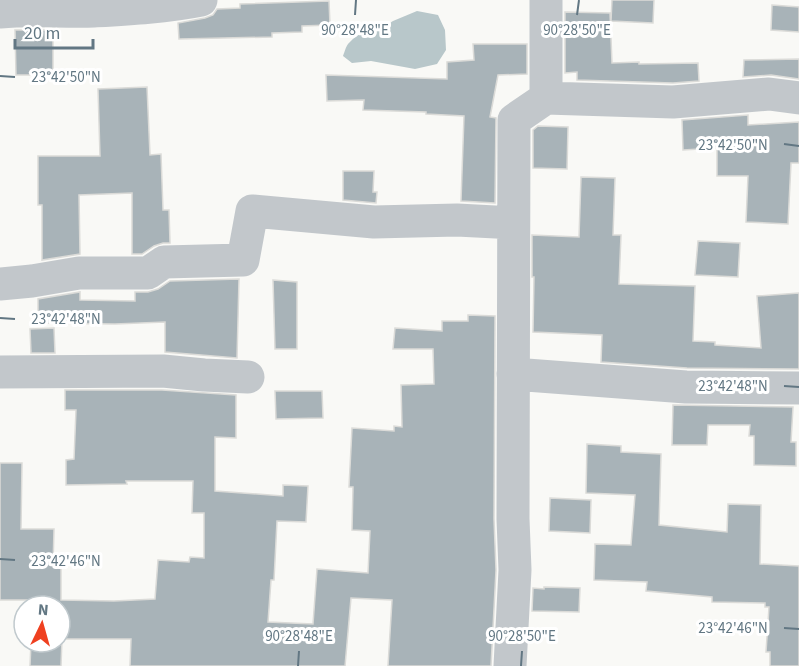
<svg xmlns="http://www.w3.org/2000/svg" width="799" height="666" font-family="'Source Sans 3',sans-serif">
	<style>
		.water { fill: #b8c7ca }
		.building { fill: #a8b3b8; stroke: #dbdbd8; stroke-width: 1.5 }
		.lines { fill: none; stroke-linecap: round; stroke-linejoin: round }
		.minor { stroke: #c2c7cb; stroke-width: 33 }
		.ticks { fill: none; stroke: #627783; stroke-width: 2 }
		.ticks-label { font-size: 15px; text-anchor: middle; fill: #627783; stroke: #fff; stroke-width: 6; stroke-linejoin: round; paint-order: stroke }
	</style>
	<rect width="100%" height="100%" fill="#f9f9f6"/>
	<path class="water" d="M417 11 438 15 445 30 446 50 437 64 415 69 371 61 352 63 343 56C345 51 346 45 350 42 357 34 371 27 382 28L393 21Z"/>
	<path class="building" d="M612 0H654L653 23 611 21Z
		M329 1 330 25 302 26V32L272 33V37L179 39 178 23 205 18 213 15 217 9 240 8V4Z
		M772 5 799 7V32L771 30Z
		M565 12 610 13 612 63 639 62V64L698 63 699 81 673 83 577 80V72L565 73Z
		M15 30H53V75H16Z
		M473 44H527V74L498 75 490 117 496 118 495 203 461 201 464 116 426 114V112L363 110 364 100 327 101 326 75 447 79V62L474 60Z
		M799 59V79L771 75 743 77 744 60Z
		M147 87 150 155 161 154 163 210H169L170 243H163L154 246 142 254H132V193L79 195 80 254 42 260V205H38V156H100L98 89Z
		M748 115V125L799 122V163H791L788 224 746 222 748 176H717V148L683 150 682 120Z
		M538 126 568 127 567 169 533 168V130Z
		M343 171H374L373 192H377L376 203 343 200Z
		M581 177 615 178 613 235H621L619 284 695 286 693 341 715 342V345L761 348 757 296 799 293V369L687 368 601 362 602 335 533 332 534 277H532V235L579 237Z
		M698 241 740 243 738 277 695 275Z
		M239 279 237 358 165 352V322L115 324 38 323V299L80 292V300L135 301V292H148L158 289 170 281Z
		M273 280 297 282V349H275Z
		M468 315 495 316 494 519 496 570 491 666H388L392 600 351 598 345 666H130L131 639H62L61 666H30L31 642H60V606H28V600H0V463H22L21 529H54L53 567H61V600L114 601 155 599 158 560 189 562 190 557 204 558V513H192L193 481H126L127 484 66 485V460L74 459 76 410H65V390H162L236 395V438L215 437V491L283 496V485L308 486 306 522 277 521 274 580H271L268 622 313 624 317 569 368 573 370 531 352 530 353 487H349L352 428 394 431V426L402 427 401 385 434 384 433 349H393L395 328 442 331V321H468Z
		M54 328 55 353H31L30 329Z
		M275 391H322L323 418 276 419Z
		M673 405 793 407 791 442H796V466L754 465V436H749L750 425H708L707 445H672Z
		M587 444 621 446V452L661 454 659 525 727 532 728 504 761 505 760 564 799 566V666H770V652H766L769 607H765V603L712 602V597L646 591 647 582 594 580 595 544 631 545 635 495 586 493Z
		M550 498 591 500 590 533 549 531Z
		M544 587 580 588 579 612 532 611 533 588 544 589Z"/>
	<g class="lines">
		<path class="minor" d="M0 12C31 9 62 12 94 11 129 9 166 7 201 0
			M546 98V0
			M0 284 32 281 79 273H148L164 262 243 260 252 211 374 222 457 220 513 223
			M0 372 163 371 204 375 248 377
			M513 374 686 387 799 388
			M510 666 515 570 513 519 514 120 546 98 673 102 769 94 799 98"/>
	</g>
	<path class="ticks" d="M355 15 356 0M577 15 579 0M0 76 15 77M784 144 799 146M0 318 15 319M784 386 799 387M0 559 15 560M784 628 799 629M298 666 299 651M521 666 522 651"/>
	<g class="ticks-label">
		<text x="355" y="35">90°28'48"E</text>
		<text x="577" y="35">90°28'50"E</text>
		<text x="66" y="82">23°42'50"N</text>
		<text x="733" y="150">23°42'50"N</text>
		<text x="66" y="324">23°42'48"N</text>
		<text x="733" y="391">23°42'48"N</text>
		<text x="66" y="566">23°42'46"N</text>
		<text x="733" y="633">23°42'46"N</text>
		<text x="299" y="641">90°28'48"E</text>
		<text x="522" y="641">90°28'50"E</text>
	</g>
	<g transform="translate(42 624) rotate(5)"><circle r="28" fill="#ffffff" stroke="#c0c9cd" stroke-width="1.5"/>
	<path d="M0-4.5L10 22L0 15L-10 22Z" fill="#ef4020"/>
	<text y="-9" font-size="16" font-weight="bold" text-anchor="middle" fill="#627783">N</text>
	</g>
	<path d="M15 39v9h78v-9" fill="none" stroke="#627783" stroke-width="3"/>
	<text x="24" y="39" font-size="18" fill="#627783" stroke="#ffffff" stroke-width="4.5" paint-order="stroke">20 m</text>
</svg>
